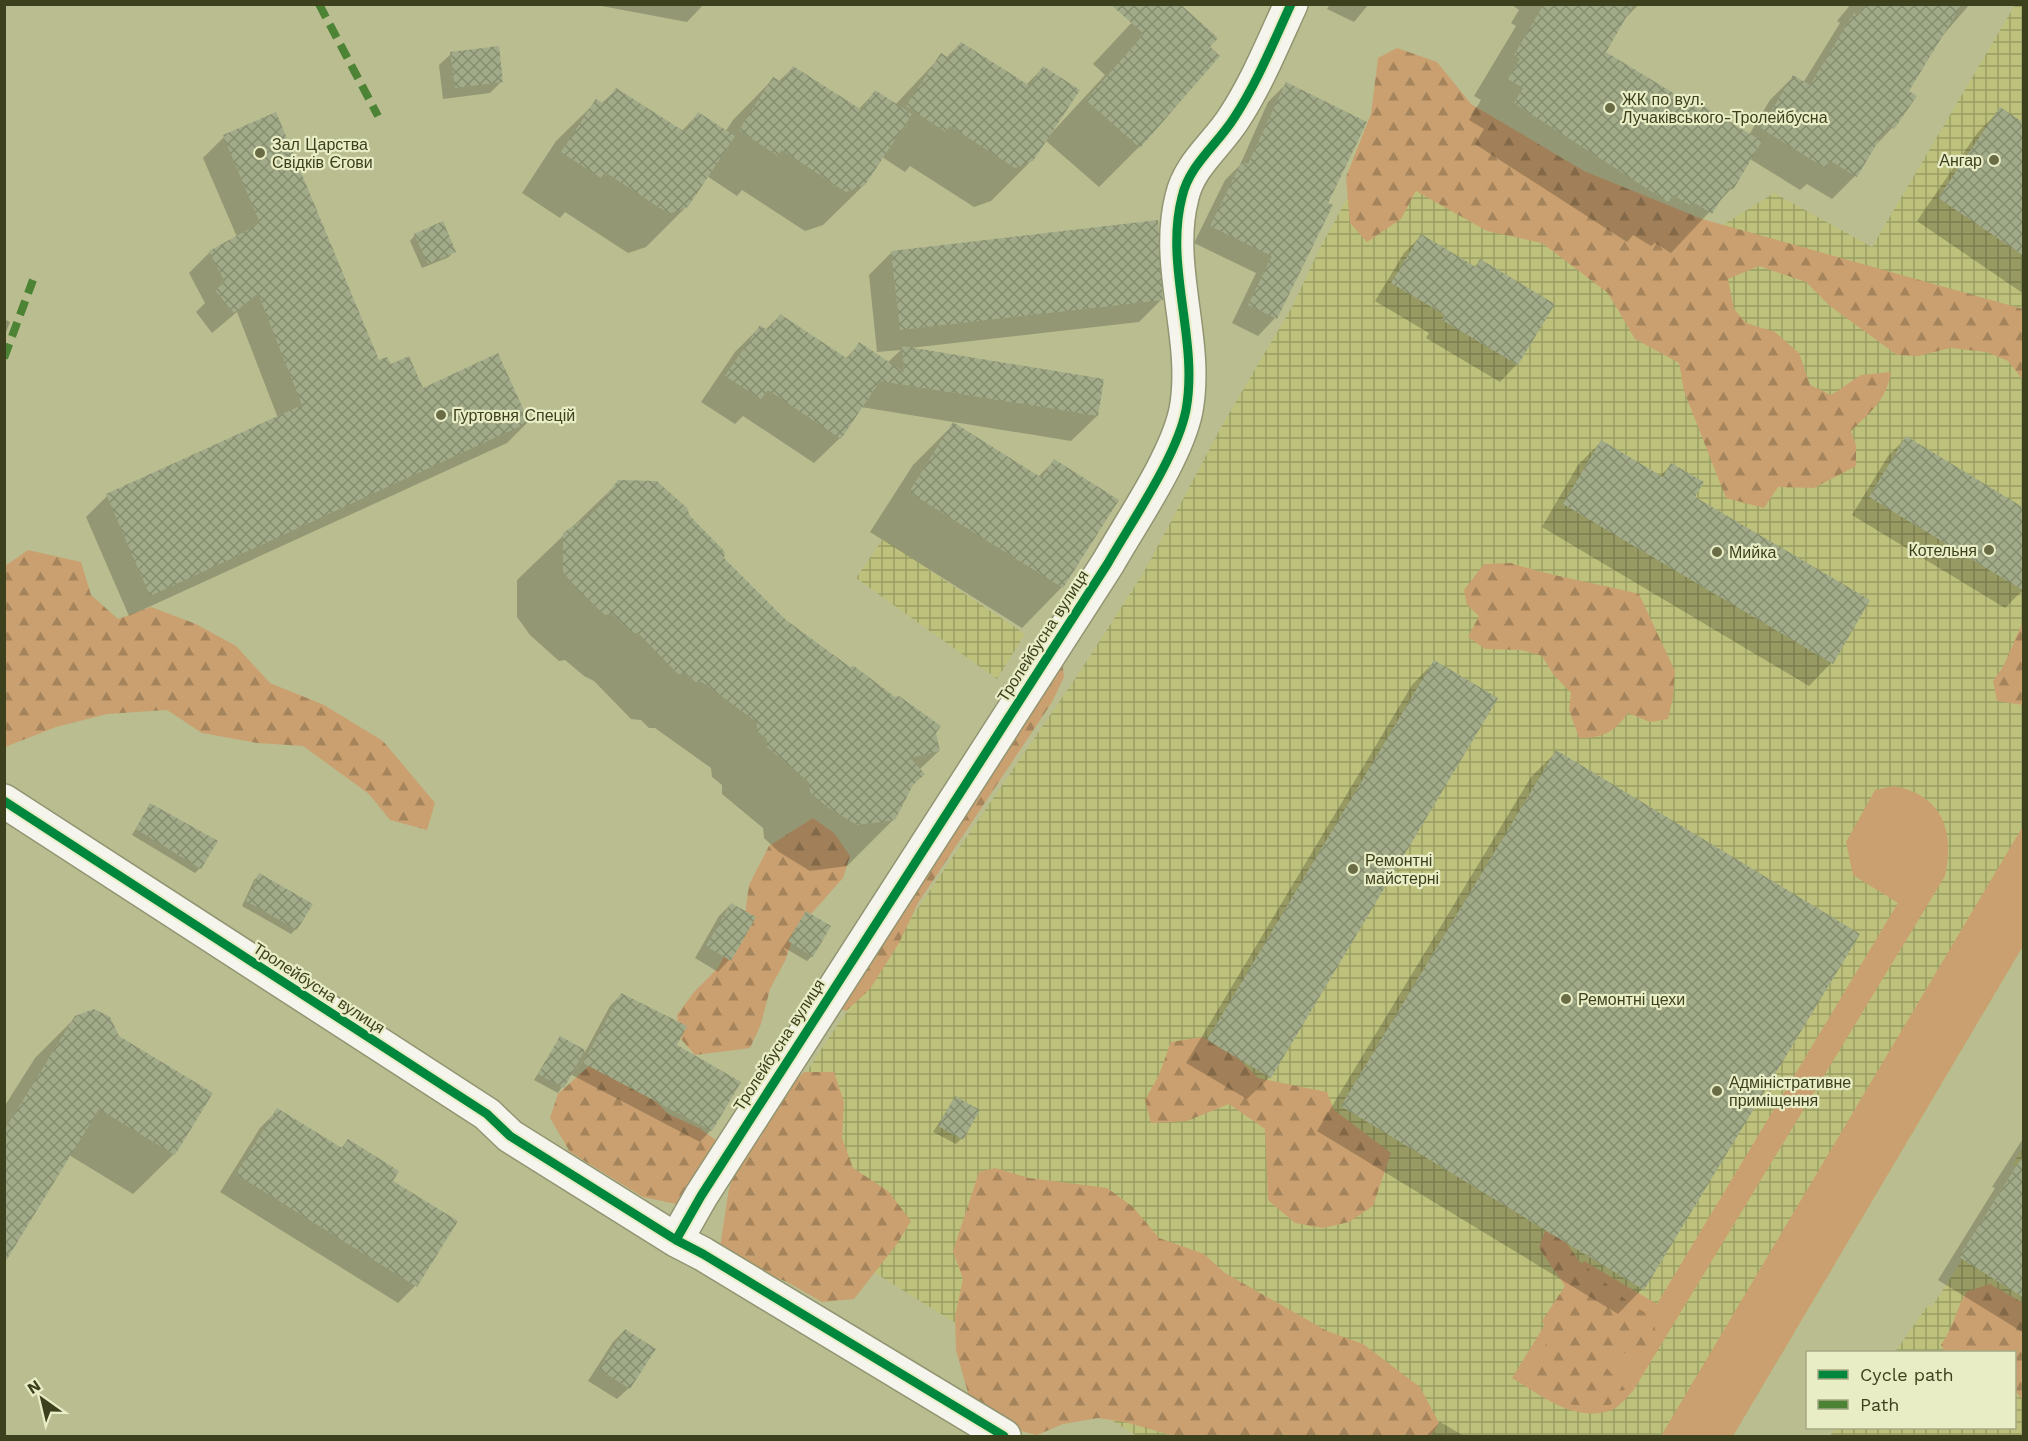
<svg xmlns="http://www.w3.org/2000/svg" width="2028" height="1441" font-family="'Work Sans',sans-serif">
	<style>
		.industrial { fill: url(#industrial-grid) }
		.grass { fill: #caa070 }
		.forest { fill: url(#forest-firs) }
		.shadow { fill: #0003 }
		.building { fill: url(#building-cross-hatch) }
		.lines { fill: none; stroke-linecap: round; stroke-linejoin: round }
		.street-casing { stroke: #929571; stroke-width: 36 }
		.street { stroke: #f5f5ee; stroke-width: 33 }
		.quiet { stroke: #4c8334; stroke-width: 8; stroke-dasharray: 15 8; stroke-linecap: butt }
		.cycleway-casing { stroke: #e9edc5; stroke-width: 13 }
		.cycleway { stroke: #00873e; stroke-width: 9 }
		.poi-dot { fill: #696c45; stroke: #e9edc5; stroke-width: 2 }
		.labels { text-anchor: middle; dominant-baseline: central; stroke-width: 4.5; stroke-linejoin: round; paint-order: stroke }
		.poi-label { font-size: 16px; fill: #3d401d; stroke: #e9edc5; text-anchor: start }
		.street-label { font-size: 16px; fill: #3d401d; stroke: #e9edc5 }
	</style>
	<defs>
		<pattern id="industrial-grid" width="8" height="8" patternUnits="userSpaceOnUse" patternTransform="scale(1.5)"><rect width="8" height="8" fill="#bdc17b"/><path d="M0 4h8M4 0v8" fill="none" stroke="#9b9e64"/></pattern>
		<pattern id="forest-firs" width="22" height="20" patternUnits="userSpaceOnUse" patternTransform="scale(1.5)"><rect width="22" height="20" fill="#caa070"/><path d="M5 1l3.5 6h-7zM16 11l3.5 6h-7z" fill="#a5845b"/></pattern>
		<pattern id="building-cross-hatch" width="8" height="8" patternUnits="userSpaceOnUse" patternTransform="scale(1.5)"><rect width="8" height="8" fill="#a2ab89"/><path d="M0 0l8 8M0 8l8-8" fill="none" stroke="#858d6f"/></pattern>
	</defs>
	<rect width="100%" height="100%" fill="#babd90"/>
	<path class="industrial" d="M2015 5H2023V946L1733 1436H1137L734 1185 824 1045 1079 673 1144 572 1224 422 1292 307 1321 246 1391 119 1648 272 1774 193 1872 247Z
		M883 539 1025 634 997 679 856 578Z
		M2023 1147V1436H1830L1835 1428H2014V1352H1895L1928 1305 1932 1307 1962 1260 1959 1257 2016 1167 2013 1164Z"/>
	<path class="grass" d="M1894 786C1943 795 1955 832 1945 876L1633 1391C1627 1397 1619 1407 1612 1410 1575 1423 1542 1396 1512 1378L1584 1261 1657 1304 1898 903 1853 875 1846 842 1875 790Z
		M2023 826V946L1733 1436H1661Z"/>
	<path class="forest" d="M1397 48 1437 62 1471 104 1584 171 1702 219 2023 309V380L2008 361 1987 352 1950 348 1918 356 1897 355 1830 306 1806 282 1759 266 1728 279 1734 309 1746 323 1775 332 1799 353 1810 385 1831 395 1861 375 1891 372C1886 401 1871 411 1851 431L1856 445V466L1814 488 1778 487 1764 508 1726 498 1684 391 1679 363 1635 339 1608 293 1542 243 1487 231 1416 191 1401 219 1367 242 1350 223 1346 177 1371 114 1378 58Z
		M28 550 81 562 91 595 118 619 151 607 196 624 236 646 270 683 324 705 383 741 435 803 427 830 390 820 369 794 303 746 257 743 202 733 167 710 107 714 56 727 5 747V566Z
		M1511 563C1553 577 1596 583 1639 594L1675 671 1673 697 1668 719 1650 722 1628 713C1614 733 1602 738 1579 738L1569 710 1571 693 1553 674 1542 656 1522 650 1485 649 1468 637 1479 616 1467 605 1464 590 1484 564Z
		M2023 621 2024 705H2023L1997 701 1993 681 2003 667Z
		M1062 659 1064 677 1052 702 918 903 899 943 870 989 846 1011 828 1003Z
		M813 818 834 833 850 856 843 878 795 932 785 961 770 989 761 1024 750 1048 695 1055 680 1038 677 1015 694 992 718 968 745 915 749 885 769 846Z
		M1202 1037 1231 1051 1258 1078 1327 1092 1334 1110 1391 1153 1373 1206 1349 1222 1323 1228 1295 1223 1268 1200 1265 1129 1229 1104 1187 1121 1151 1123 1145 1100 1159 1075 1171 1042Z
		M590 1065 648 1093 668 1114 699 1128 720 1143 699 1192 676 1204 643 1197 570 1152 550 1118 558 1094Z
		M804 1072H834L844 1102 842 1138 853 1168 888 1191 911 1221 897 1244 854 1299 822 1302 789 1283 750 1266 720 1247 729 1189 737 1162 761 1137 769 1109Z
		M995 1168 1029 1178 1107 1188 1133 1207 1159 1238 1204 1254 1225 1273 1327 1331 1363 1344 1420 1387 1439 1423 1431 1436H1174L1125 1422 1098 1418 1063 1424 1037 1435 1001 1426 970 1400 956 1350 955 1316 963 1279 953 1251 979 1172Z
		M1545 1231 1565 1241 1579 1261 1631 1304 1654 1318 1656 1339 1633 1354 1604 1350 1605 1366 1625 1389 1610 1405C1572 1406 1553 1409 1530 1375L1535 1359 1552 1336 1542 1321 1565 1286 1539 1248Z
		M1990 1284 2023 1303V1400L2015 1391 2014 1352H1945L1941 1345C1953 1328 1956 1310 1966 1292Z"/>
	<path class="shadow" d="M591 4H704L687 22Z
		M1149 4 1139 147 1099 187 1045 140 1105 75 1093 64Z
		M1330 4H1369L1354 22 1327 9Z
		M1511 4H1639L1622 22 1604 53 1700 112 1749 135 1770 100 1793 77 1803 83 1840 23 1837 21 1851 4H1970L1938 41 1907 92 1892 128 1872 149 1855 176 1832 199 1807 184 1800 190 1750 159 1731 189 1671 253 1655 243 1651 246 1633 235 1627 242 1475 144 1484 129 1469 120 1481 100 1474 96 1516 26 1511 23 1519 10Z
		M961 43 1026 85 1043 68 1032 160 991 201 974 207 910 166 905 172 882 157 864 185 823 225 805 231 742 190 737 196 707 176 687 206 646 247 628 253 565 212 560 218 522 193 556 141 597 101 601 104 616 90 681 132 698 114 725 132 733 120 773 79 778 82 793 68 858 110 875 92 895 105 942 55 946 58Z
		M451 54 501 82 490 93 443 99 439 65Z
		M1286 84 1326 203 1331 206 1275 318 1258 336 1232 323 1256 273 1194 243 1225 180 1240 165 1268 102Z
		M2001 109 2024 125V294L1917 221 1978 132Z
		M275 114 378 362 390 366 422 390 528 422 507 443 129 616 86 517 107 496 278 418 237 312 212 333 196 312 205 303 189 273 210 252 237 237 203 158 224 137Z
		M415 235 454 251 449 257 422 268 410 241Z
		M1421 236 1474 267 1480 261 1553 305 1517 364 1500 382 1426 338 1429 333 1375 301 1404 253Z
		M892 252 1161 300 1139 322 910 348 1097 416 1071 441 861 407 840 438 814 463 743 416 735 424 701 402 735 352 760 327 765 330 780 316 845 359 860 344 888 362 901 350 877 352 869 275Z
		M4 319 10 322 4 337Z
		M954 424 1038 477 1054 461 1062 587 1022 628 870 532 913 465Z
		M1906 438 2024 589 2005 608 1852 515 1888 456Z
		M1601 442 1659 477 1671 465 1693 497 1868 601 1831 663 1809 686 1542 527 1578 465Z
		M619 482 689 516 722 559 785 621 934 733 939 751 919 770 894 819 847 866 810 871 779 852 764 838 763 828 722 794V785L712 777 711 768 655 728H649L641 720 631 719 594 681 584 676 565 660 559 661 530 635 517 617V580Z
		M1434 662 1270 1077 1247 1099 1186 1063 1412 685Z
		M1556 752 1642 1289 1618 1314 1317 1131 1531 777Z
		M150 805 200 868 195 873 132 835Z
		M259 875 296 929 291 934 242 906 254 880Z
		M731 904 729 960 718 972 695 958 719 916Z
		M806 913 812 956 807 961 783 947Z
		M621 995 675 1046 711 1130 700 1142 570 1074 558 1093 534 1080 560 1038 585 1052 610 1006Z
		M76 1017 174 1154 133 1194 69 1155 4 1261V1107L35 1058Z
		M955 1098 961 1139 956 1144 933 1132Z
		M278 1110 340 1149 348 1141 391 1181 415 1286 398 1303 220 1192 260 1128Z
		M2024 1137V1333L1938 1280 1995 1188 1992 1187Z
		M625 1330 629 1388 617 1399 588 1381 613 1342Z
		M1440 1422 1464 1436H1426Z"/>
	<path class="building" d="M1110 4H1180L1218 38 1210 47 1220 56 1140 148 1086 100 1144 34Z
		M1544 4H1634L1606 52 1701 110 1703 106 1762 141 1733 190 1728 188 1712 214 1695 203 1693 207 1673 195 1668 202 1514 103 1523 88 1508 79 1520 59 1514 55Z
		M1865 4H1962L1909 91 1917 96 1894 129 1888 125 1857 177 1829 160 1825 168 1761 128 1793 75 1810 85 1854 13 1858 16Z
		M961 42 1030 86 1043 66 1080 90 1033 161 1015 168 950 126 946 132 906 106 941 53 949 58Z
		M499 46 503 82 455 88 450 52Z
		M793 66 862 110 875 90 912 114 865 185 846 192 782 150 778 156 739 130 773 77 782 82Z
		M1286 82 1367 122 1328 203 1333 205 1277 319 1248 305 1272 256 1210 226 1242 161 1248 164Z
		M616 88 685 132 698 112 735 136 688 207 669 214 605 172 601 178 561 152 596 99 604 104Z
		M2000 107 2024 123V256L1938 198Z
		M276 112 379 360 387 357 391 364 409 356 423 388 498 353 529 422 150 596 106 494 302 405 258 293 234 313 215 290 225 282 209 251 260 223 223 135Z
		M1158 220 1163 300 900 330 891 251Z
		M443 221 456 252 428 264 414 234Z
		M1421 234 1476 267 1480 259 1555 304 1518 365 1442 320 1445 315 1391 283Z
		M780 314 848 359 859 342 904 372 902 346 1104 379 1098 416 880 381 841 439 768 390 761 399 725 376 760 325 768 331Z
		M953 422 1042 478 1054 459 1119 500 1063 588 909 492Z
		M1906 436 2024 508V591L1869 497Z
		M1601 440 1663 477 1671 463 1704 482 1695 497 1870 600 1833 664 1563 504Z
		M618 480 657 481 687 508 690 516 725 552 724 558 786 620 850 667 854 666 895 697 899 696 941 726 936 733 940 751 910 758 925 774 913 785 895 820 857 825 826 806 810 792 809 782 767 747V739L757 731V722L702 682H695L687 674H678L640 635 630 631 612 614 605 615 576 589 563 571V533L595 511Z
		M1434 660 1498 698 1271 1078 1207 1040Z
		M1556 750 1860 934 1644 1290 1341 1106Z
		M150 803 218 841 201 869 136 829Z
		M259 873 313 904 297 930 246 901Z
		M731 903 756 917 731 961 706 946Z
		M806 911 831 926 813 957 788 941Z
		M621 993 687 1026 677 1045 741 1082 712 1131 583 1063Z
		M94 1009 110 1017 119 1036 213 1093 175 1155 99 1109 4 1264V1131L75 1016Z
		M560 1036 585 1050 564 1088 538 1074Z
		M955 1096 980 1110 963 1140 938 1126Z
		M277 1108 342 1148 348 1139 399 1171 393 1181 458 1221 417 1287 236 1174Z
		M2024 1154V1298L1959 1257Z
		M625 1329 656 1349 630 1389 599 1369Z"/>
	<g class="lines">
		<g class="street-casing">
			<path id="street" d="M4 801 487 1114 510 1136 676 1240 703 1254 1004 1436
				M676 1240 701 1196 1108 563C1132 521 1177 456 1186 410 1199 340 1164 266 1182 197 1189 165 1217 145 1234 118 1257 83 1273 43 1291 4"/>
		</g>
		<use href="#street" class="street"/>
		<path class="quiet" d="M319 4 378 116
			M4 358 33 280"/>
		<g class="cycleway-casing">
			<path id="cycleway" d="M4 801 487 1114 510 1136 676 1240 703 1254 1004 1436
				M676 1240 701 1196 1108 563C1132 521 1177 456 1186 410 1199 340 1164 266 1182 197 1189 165 1217 145 1234 118 1257 83 1273 43 1291 4"/>
		</g>
		<use href="#cycleway" class="cycleway"/>
	</g>
	<g class="poi-dot">
		<circle cx="1610" cy="108" r="6"/>
		<circle cx="260" cy="153" r="6"/>
		<circle cx="1994" cy="160" r="6"/>
		<circle cx="441" cy="415" r="6"/>
		<circle cx="1989" cy="550" r="6"/>
		<circle cx="1717" cy="552" r="6"/>
		<circle cx="1353" cy="869" r="6"/>
		<circle cx="1566" cy="999" r="6"/>
		<circle cx="1717" cy="1091" r="6"/>
	</g>
	<g class="labels">
		<g class="poi-label">
			<text x="1622" y="99">ЖК по вул.<tspan x="1622" dy="18">Лучаківського-Тролейбусна</tspan></text>
			<text x="272" y="144">Зал Царства<tspan x="272" dy="18">Свідків Єгови</tspan></text>
			<text x="1982" y="160" text-anchor="end">Ангар</text>
			<text x="453" y="415">Гуртовня Спецій</text>
			<text x="1977" y="550" text-anchor="end">Котельня</text>
			<text x="1729" y="552">Мийка</text>
			<text x="1365" y="860">Ремонтні<tspan x="1365" dy="18">майстерні</tspan></text>
			<text x="1578" y="999">Ремонтні цехи</text>
			<text x="1729" y="1082">Адміністративне<tspan x="1729" dy="18">приміщення</tspan></text>
		</g>
		<g class="street-label">
			<text transform="translate(1043 636) rotate(-57)">Тролейбусна вулиця</text>
			<text transform="translate(319 988) rotate(33)">Тролейбусна вулиця</text>
			<text transform="translate(779 1045) rotate(-57)">Тролейбусна вулиця</text>
		</g>
	</g>
	<rect width="2028" height="1441" fill="none" stroke="#3d401d" stroke-width="12"/>
	<rect x="1806" y="1351" width="210" height="78" fill="#e9edc5" stroke="#a4a882" stroke-width="1.5"/>
	<rect x="1818" y="1370" width="30" height="9" fill="#00873e" stroke="#a4a882" stroke-width="1.5"/>
	<text x="1860" y="1381" font-size="18" fill="#3d401d">Cycle path</text>
	<rect x="1818" y="1400" width="30" height="9" fill="#4c8334" stroke="#a4a882" stroke-width="1.5"/>
	<text x="1860" y="1411" font-size="18" fill="#3d401d">Path</text>
	<g transform="translate(42 1399) rotate(326)" stroke="#e9edc5" stroke-width="4.5" paint-order="stroke">
	<path d="M0-4.5L10 22L0 15L-10 22Z" fill="#3d401d"/>
	<text y="-9" font-size="16" font-weight="bold" text-anchor="middle" fill="#3d401d">N</text>
	</g>
</svg>
